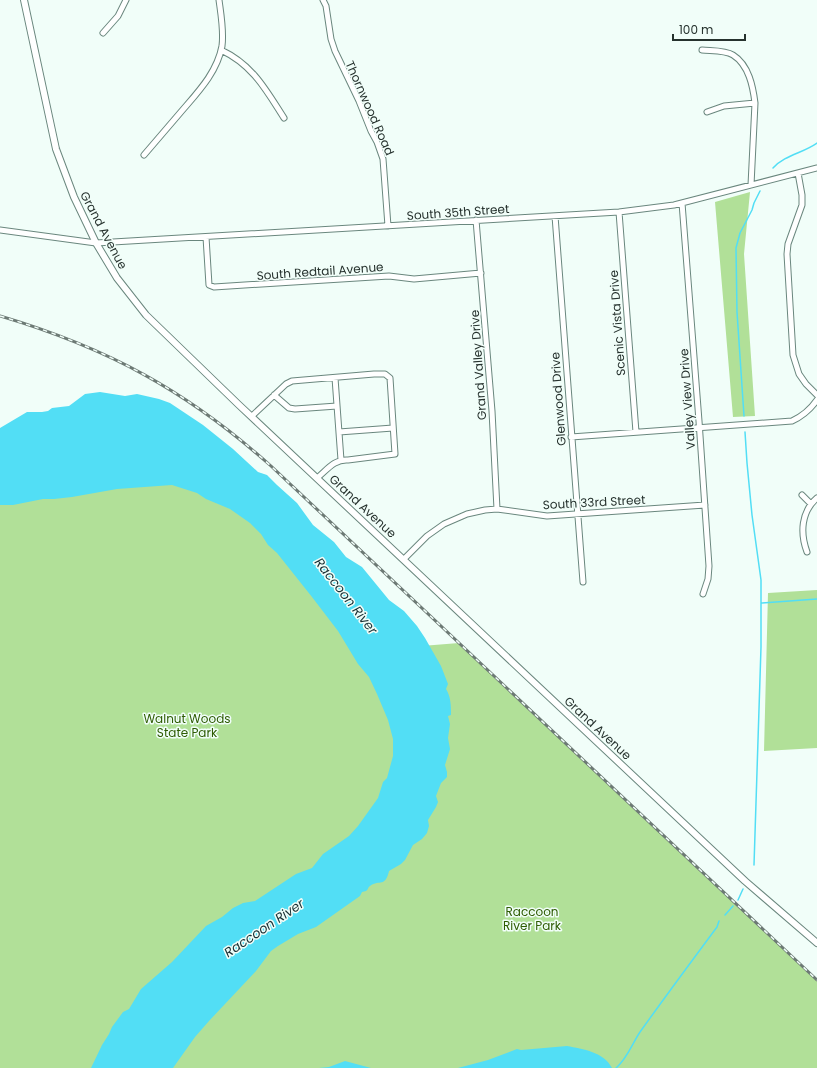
<svg xmlns="http://www.w3.org/2000/svg" width="817" height="1068" font-family="Poppins,sans-serif">
	<style>
		.green { fill: #b1e098 }
		.water { fill: #52def5 }
		.lines { fill: none; stroke-linecap: round; stroke-linejoin: round }
		.stream { stroke: #52def5; stroke-width: 1.5 }
		.minor-casing { stroke: #6a877e; stroke-width: 7 }
		.major-casing { stroke: #6a877e; stroke-width: 8 }
		.minor { stroke: #fff; stroke-width: 5 }
		.major { stroke: #fff; stroke-width: 6 }
		.rail-casing { stroke: #6d7a75; stroke-width: 3 }
		.rail { stroke: #f1fef9; stroke-width: 1.5; stroke-dasharray: 4.5; stroke-linecap: butt }
		.labels { text-anchor: middle; dominant-baseline: central; stroke-width: 3; stroke-linejoin: round; paint-order: stroke }
		.street-label { font-size: 12px; fill: #26322e; stroke: #f1fef9 }
		.park-label { font-size: 12px; fill: #2e5c03; stroke: #f1fef9 }
		.water-label { font-size: 13px; font-style: italic; fill: #193135; stroke: #f1fef9 }
	</style>
	<rect width="100%" height="100%" fill="#f1fef9"/>
	<path class="green" d="M750 192 744 254 755 416 733 417 715 202Z
		M214 473 371 658 402 763 393 803 110 1068H0V495Z
		M817 590V748L764 751 768 593Z
		M459 643 817 980V1068H144L187 1004 380 871 409 647Z"/>
	<path class="water" d="M100 392 125 396 137 394 159 399 170 403 203 425 233 449 258 472 267 475 277 485 297 503 313 525 334 542 346 557 362 567 389 600 404 611 417 626 425 638 441 666 448 684 446 689C451 697 451 706 451 715L448 716 450 724 448 738 450 749 445 765 447 772V777L441 783 436 796 438 802 436 807 428 820 429 826 427 833 422 839 413 845 405 860 401 864 389 871C385 888 380 879 370 886 368 887 368 890 366 891L362 892 360 896 316 927 298 934 278 946 271 951 256 971 209 1021 195 1037 173 1068H91L102 1045 109 1034 112 1027 123 1012 129 1009 141 989 172 962 206 926 222 917 233 908 243 903 255 901 296 874 312 868 323 854 349 836 358 826 378 798 383 782 387 778 393 756V739L388 720 377 694 369 677 358 664 338 631 312 597 277 553 268 545 261 534 250 523 230 509 206 499 197 493 172 485 117 489 72 497 54 499H43L13 505H0V428L27 412H42L48 411 52 408 69 406 85 394Z
		M567 1046C583 1049 604 1052 612 1068H458L488 1060 517 1049 521 1050Z
		M345 1061 371 1068H319L329 1067Z"/>
	<g class="lines">
		<path class="stream" d="M773 168C785 155 803 153 817 143
			M744 416 737 312 736 248 740 233 752 210 754 203 760 191
			M745 432 747 463 752 515 761 580V647L754 865
			M762 603 817 599
			M738 900 743 889
			M725 915 733 906
			M616 1068C627 1059 632 1044 640 1032 665 997 691 962 717 927L719 921"/>
		<g class="minor-casing">
			<path id="minor" d="M323 0 326 6 331 39 335 51 359 101 371 131 377 142 383 159 388 226
				M103 33 118 16 126 0
				M221 50C253 65 266 90 284 118
				M702 50C711 51 725 50 733 55 749 65 753 87 755 103L751 185
				M707 112 724 106 755 103
				M144 155C156 141 168 127 180 113 197 93 217 73 222 46 224 31 221 15 219 0
				M798 173 802 195V205L788 244 787 254 793 355 799 374 806 384 817 395
				M682 203 699 421 709 566 708 579 703 594
				M619 212 636 432
				M555 216 583 582
				M476 220 492 411 497 509
				M0 230 96 243 619 212 674 205 817 168
				M206 237 209 285 214 287 389 276 414 279 481 273
				M335 378 341 460
				M274 395 289 408 295 409 337 406
				M252 416 286 384 292 381 374 374H385L390 378 395 454 348 460C334 459 327 470 317 478
				M339 432 393 428
				M571 437 792 421C803 416 810 410 817 400
				M802 495 811 504
				M807 552C800 533 801 512 817 498
				M404 559 427 536 444 524 467 514 485 510 497 509 547 516 705 505"/>
		</g>
		<g class="major-casing">
			<path id="major" d="M24 0 56 149 74 197 96 243 117 278 146 315 239 405 745 881 817 943"/>
		</g>
		<use href="#minor" class="minor"/>
		<use href="#major" class="major"/>
		<g class="rail-casing">
			<path id="rail" d="M0 316C108 348 187 391 271 466L817 980"/>
		</g>
		<use href="#rail" class="rail"/>
	</g>
	<g class="labels">
		<g class="street-label">
			<text transform="translate(370 108) rotate(66)">Thornwood Road</text>
			<text transform="translate(458 212) rotate(-4)">South 35th Street</text>
			<text transform="translate(104 230) rotate(62)">Grand Avenue</text>
			<text transform="translate(320 271) rotate(-4)">South Redtail Avenue</text>
			<text transform="translate(617 323) rotate(-94)">Scenic Vista Drive</text>
			<text transform="translate(478 365) rotate(-94)">Grand Valley Drive</text>
			<text transform="translate(558 399) rotate(-94)">Glenwood Drive</text>
			<text transform="translate(687 399) rotate(-94)">Valley View Drive</text>
			<text transform="translate(594 502) rotate(-3)">South 33rd Street</text>
			<text transform="translate(363 506) rotate(43)">Grand Avenue</text>
			<text transform="translate(598 728) rotate(43)">Grand Avenue</text>
		</g>
		<g class="park-label">
			<text x="187" y="718">Walnut Woods<tspan x="187" dy="14">State Park</tspan></text>
			<text x="532" y="911">Raccoon<tspan x="532" dy="14">River Park</tspan></text>
		</g>
		<g class="water-label">
			<text transform="translate(346 596) rotate(52)">Raccoon River</text>
			<text transform="translate(264 928) rotate(-34)">Raccoon River</text>
		</g>
	</g>
	<path d="M673 34v6h72v-6" fill="none" stroke="#26322e" stroke-width="2"/>
	<text x="679" y="34" font-size="12" fill="#26322e" stroke="#f1fef9" stroke-width="3" paint-order="stroke">100 m</text>
</svg>
